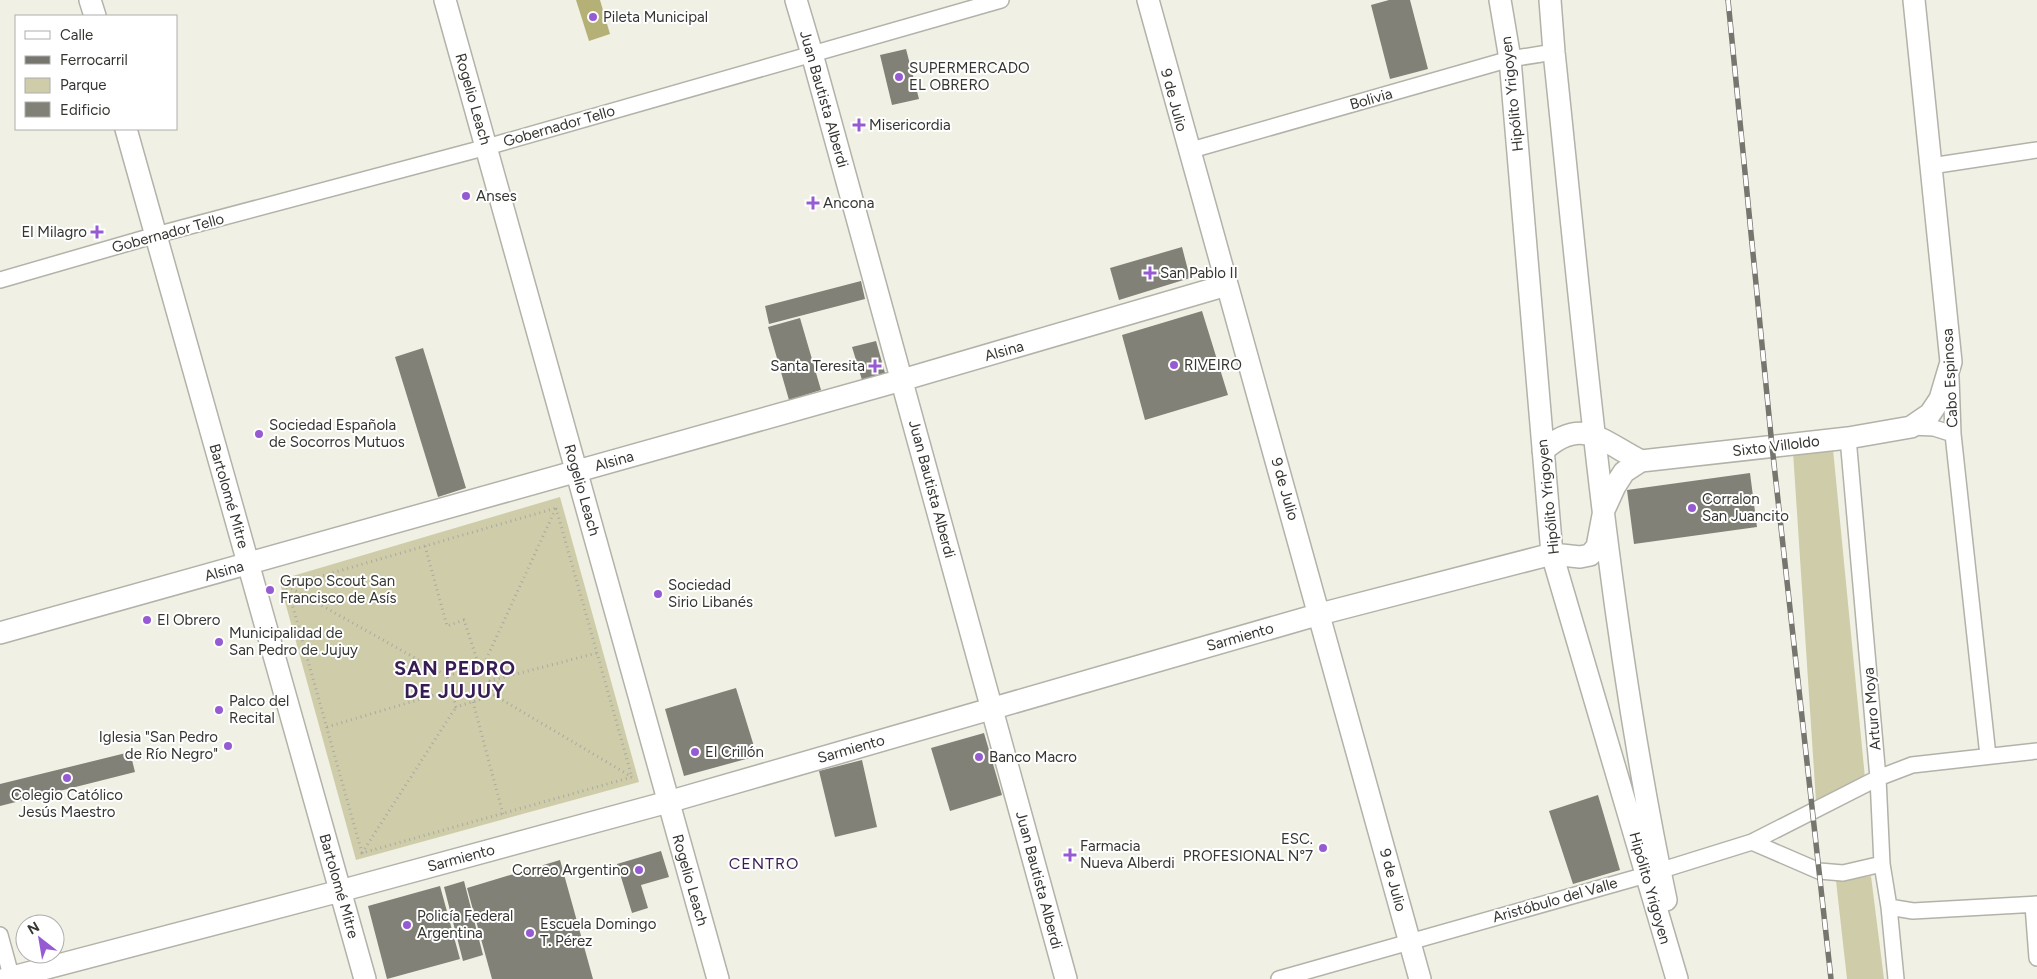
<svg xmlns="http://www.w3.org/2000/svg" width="2037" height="979" font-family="Figtree,sans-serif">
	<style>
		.green { fill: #cfcda9 }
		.water { fill: #b5b176 }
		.building { fill: #818177 }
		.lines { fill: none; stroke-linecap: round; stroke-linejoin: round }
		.street-casing { stroke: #b3b2a9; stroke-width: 18 }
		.secondary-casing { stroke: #b3b2a9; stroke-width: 24 }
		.path { stroke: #a9a9a1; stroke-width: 3; stroke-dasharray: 1 4; stroke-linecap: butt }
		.street { stroke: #fff; stroke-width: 15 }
		.secondary { stroke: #fff; stroke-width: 21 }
		.rail-casing { stroke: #76766f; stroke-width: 5.5 }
		.rail { stroke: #fff; stroke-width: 4; stroke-dasharray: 11; stroke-linecap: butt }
		.poi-dot { fill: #965bd2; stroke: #fff; stroke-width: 2 }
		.labels { text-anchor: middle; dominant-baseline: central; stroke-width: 4; stroke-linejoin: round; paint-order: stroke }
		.poi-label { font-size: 15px; fill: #353531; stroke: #fff; text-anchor: start }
		.street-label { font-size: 15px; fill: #353531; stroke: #fff }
		.neighbourhood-label { font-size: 16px; letter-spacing: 1px; fill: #381c54; stroke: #fff }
		.district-label { font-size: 20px; font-weight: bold; letter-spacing: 1px; fill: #381c54; stroke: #fff }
	</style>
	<rect width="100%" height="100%" fill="#f0f0e5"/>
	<path class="green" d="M1833 449 1865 778 1816 801 1793 452Z
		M560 497 639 782 356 860 279 580Z
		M1871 876 1884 979H1847L1836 881Z"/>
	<path class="water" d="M576 0H600L610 34 589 41Z"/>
	<path class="building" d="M1389 0H1410L1428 69 1390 79 1371 5Z
		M906 49 919 99 892 105 880 55Z
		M1182 247 1190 278 1119 300 1110 268Z
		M861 281 865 299 769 324 765 306Z
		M1202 311 1228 395 1145 420 1122 335Z
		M800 318 821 390 789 400 768 327Z
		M876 341 885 373 862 380 852 347Z
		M423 348 466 488 438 497 395 357Z
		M1750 473 1757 527 1634 544 1627 490Z
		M736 688 757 756 684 776 665 709Z
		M984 733 1002 795 950 811 931 748Z
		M130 752 135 772 0 806V784Z
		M862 760 877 827 835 837 819 771Z
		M1598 795 1620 870 1573 884 1549 811Z
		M661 851 669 877 641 885 648 908 632 913 617 864Z
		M560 860 593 979H492L467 888Z
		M464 881 483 955 463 961 444 887Z
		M440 886 460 959 387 979 368 906Z"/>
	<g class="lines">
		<g class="street-casing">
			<path id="street" d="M1188 151 1510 59 1554 52
				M1931 166 2037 150
				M0 280 156 235 487 147 1001 0
				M1951 377 1953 434 1988 756
				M1911 427 1934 428 1953 434
				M1848 438 1878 778 1882 864 1889 907 1896 979
				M1752 842 1819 871 1843 873 1882 864
				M2033 905 2037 958
				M1889 907 1913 911 2037 904
				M0 935 12 979
				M1279 979 1646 875 1752 842 1878 778 1912 765 2037 751"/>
		</g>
		<g class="secondary-casing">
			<path id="secondary" d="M90 0 95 16
				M445 0 718 979
				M796 0 812 54 1066 979
				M1148 0 1420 979
				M1500 0 1510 59 1552 554 1677 979
				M1550 0 1554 52C1584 335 1607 621 1666 900
				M126 129 365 979
				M1543 451C1582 415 1603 442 1641 461
				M0 633 902 380 1227 285
				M5 979 340 891 668 802 1320 614 1552 554 1580 557 1590 555 1597 547 1604 510 1615 486 1624 472 1641 461 1848 438 1911 427 1930 414 1940 399 1951 362 1914 0"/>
		</g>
		<path class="path" d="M556 508 632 777 362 853 287 586Z
			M425 546 447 626 464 620 479 666
			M287 586 447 676 456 707 494 695 484 664 447 676
			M484 664 556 508
			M489 681 597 653
			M494 695 632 777
			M473 702 503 814
			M327 727 451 690
			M362 853 456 707"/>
		<use href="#street" class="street"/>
		<use href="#secondary" class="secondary"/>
		<g class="rail-casing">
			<path id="rail" d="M1728 0 1772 446 1831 979"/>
		</g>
		<use href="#rail" class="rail"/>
	</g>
	<g class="poi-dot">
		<circle cx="593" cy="17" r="5"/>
		<circle cx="899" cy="77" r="5"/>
		<path d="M856.5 117.5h5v5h5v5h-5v5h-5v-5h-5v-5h5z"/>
		<circle cx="466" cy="196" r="5"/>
		<path d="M810.5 195.5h5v5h5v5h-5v5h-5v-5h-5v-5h5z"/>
		<path d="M94.5 224.5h5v5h5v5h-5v5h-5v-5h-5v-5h5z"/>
		<path d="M1147.5 265.5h5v5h5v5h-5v5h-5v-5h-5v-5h5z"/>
		<circle cx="1174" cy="365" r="5"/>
		<path d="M872.5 358.5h5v5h5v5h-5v5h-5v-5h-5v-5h5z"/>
		<circle cx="259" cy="434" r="5"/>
		<circle cx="1692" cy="508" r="5"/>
		<circle cx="270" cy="590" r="5"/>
		<circle cx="658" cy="594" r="5"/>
		<circle cx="147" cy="620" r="5"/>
		<circle cx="219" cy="642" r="5"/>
		<circle cx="219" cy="710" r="5"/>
		<circle cx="228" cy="746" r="5"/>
		<circle cx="695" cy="752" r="5"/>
		<circle cx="979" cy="757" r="5"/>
		<circle cx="67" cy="778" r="5"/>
		<circle cx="1323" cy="848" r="5"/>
		<path d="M1067.5 847.5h5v5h5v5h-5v5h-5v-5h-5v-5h5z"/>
		<circle cx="639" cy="870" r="5"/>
		<circle cx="407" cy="925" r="5"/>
		<circle cx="530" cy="933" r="5"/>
	</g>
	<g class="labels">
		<g class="poi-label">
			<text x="603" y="17">Pileta Municipal</text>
			<text x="909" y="68">SUPERMERCADO<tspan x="909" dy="17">EL OBRERO</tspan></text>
			<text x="869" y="125">Misericordia</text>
			<text x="476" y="196">Anses</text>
			<text x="823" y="203">Ancona</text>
			<text x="87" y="232" text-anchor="end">El Milagro</text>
			<text x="1160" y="273">San Pablo II</text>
			<text x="1184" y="365">RIVEIRO</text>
			<text x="865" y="366" text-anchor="end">Santa Teresita</text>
			<text x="269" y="425">Sociedad Española<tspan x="269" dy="17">de Socorros Mutuos</tspan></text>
			<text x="1702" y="499">Corralon<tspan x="1702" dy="17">San Juancito</tspan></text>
			<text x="280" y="581">Grupo Scout San<tspan x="280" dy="17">Francisco de Asís</tspan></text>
			<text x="668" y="585">Sociedad<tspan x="668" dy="17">Sirio Libanés</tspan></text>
			<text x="157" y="620">El Obrero</text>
			<text x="229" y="633">Municipalidad de<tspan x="229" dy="17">San Pedro de Jujuy</tspan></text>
			<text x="229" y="701">Palco del<tspan x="229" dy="17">Recital</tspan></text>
			<text x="218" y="737" text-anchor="end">Iglesia "San Pedro<tspan x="218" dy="17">de Río Negro"</tspan></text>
			<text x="705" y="752">El Crillón</text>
			<text x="989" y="757">Banco Macro</text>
			<text x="67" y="795" text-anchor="middle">Colegio Católico<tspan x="67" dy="17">Jesús Maestro</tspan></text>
			<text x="1313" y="839" text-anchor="end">ESC.<tspan x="1313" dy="17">PROFESIONAL N°7</tspan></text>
			<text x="1080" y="846">Farmacia<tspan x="1080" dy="17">Nueva Alberdi</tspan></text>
			<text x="629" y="870" text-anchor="end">Correo Argentino</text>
			<text x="417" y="916">Policía Federal<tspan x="417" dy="17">Argentina</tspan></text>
			<text x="540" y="924">Escuela Domingo<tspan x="540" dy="17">T. Pérez</tspan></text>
		</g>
		<g class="street-label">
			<text transform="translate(1512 94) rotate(-96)">Hipólito Yrigoyen</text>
			<text transform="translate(473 99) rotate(74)">Rogelio Leach</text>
			<text transform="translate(824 99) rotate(74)">Juan Bautista Alberdi</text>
			<text transform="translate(1371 99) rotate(-16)">Bolivia</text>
			<text transform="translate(1174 100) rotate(75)">9 de Julio</text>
			<text transform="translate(559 126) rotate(-16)">Gobernador Tello</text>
			<text transform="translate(168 233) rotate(-15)">Gobernador Tello</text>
			<text transform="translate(1004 351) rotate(-16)">Alsina</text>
			<text transform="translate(1950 378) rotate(-93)">Cabo Espinosa</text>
			<text transform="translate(1776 446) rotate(-7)">Sixto Villoldo</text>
			<text transform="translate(614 461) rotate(-16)">Alsina</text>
			<text transform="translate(932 489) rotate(75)">Juan Bautista Alberdi</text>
			<text transform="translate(1285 489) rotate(74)">9 de Julio</text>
			<text transform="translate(582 490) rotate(74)">Rogelio Leach</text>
			<text transform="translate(229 496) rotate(74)">Bartolomé Mitre</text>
			<text transform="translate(1548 497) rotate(-96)">Hipólito Yrigoyen</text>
			<text transform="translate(224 571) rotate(-16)">Alsina</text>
			<text transform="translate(1240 637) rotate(-16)">Sarmiento</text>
			<text transform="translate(1872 709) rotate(-95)">Arturo Moya</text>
			<text transform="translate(851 749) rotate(-16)">Sarmiento</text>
			<text transform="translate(461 858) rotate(-15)">Sarmiento</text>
			<text transform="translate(690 880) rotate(74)">Rogelio Leach</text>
			<text transform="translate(1039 880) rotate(75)">Juan Bautista Alberdi</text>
			<text transform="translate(1393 880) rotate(75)">9 de Julio</text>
			<text transform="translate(339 886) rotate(74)">Bartolomé Mitre</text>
			<text transform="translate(1650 888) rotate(74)">Hipólito Yrigoyen</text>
			<text transform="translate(1555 900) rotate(-16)">Aristóbulo del Valle</text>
		</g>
		<g class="neighbourhood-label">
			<text x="764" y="863">CENTRO</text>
		</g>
		<g class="district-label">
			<text x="455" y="668">SAN PEDRO<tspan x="455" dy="23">DE JUJUY</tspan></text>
		</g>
	</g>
	<rect x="15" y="15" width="162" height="115" fill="#ffffff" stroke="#aeaead"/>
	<rect x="25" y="31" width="25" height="8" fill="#ffffff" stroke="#aeaead"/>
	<text x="60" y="40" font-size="15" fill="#353531">Calle</text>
	<rect x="25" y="56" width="25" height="8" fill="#76766f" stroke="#aeaead"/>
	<text x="60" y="65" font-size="15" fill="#353531">Ferrocarril</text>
	<rect x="25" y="78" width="25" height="15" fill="#cfcda9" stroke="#aeaead"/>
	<text x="60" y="90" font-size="15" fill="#353531">Parque</text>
	<rect x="25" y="102" width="25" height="15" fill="#818177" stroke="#aeaead"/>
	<text x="60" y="115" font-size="15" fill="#353531">Edificio</text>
	<g transform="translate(40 939) rotate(329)"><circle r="24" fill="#ffffff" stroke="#aeaead"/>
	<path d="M0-4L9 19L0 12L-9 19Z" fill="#965bd2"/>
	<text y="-8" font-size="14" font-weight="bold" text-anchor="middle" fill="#353531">N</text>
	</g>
</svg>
